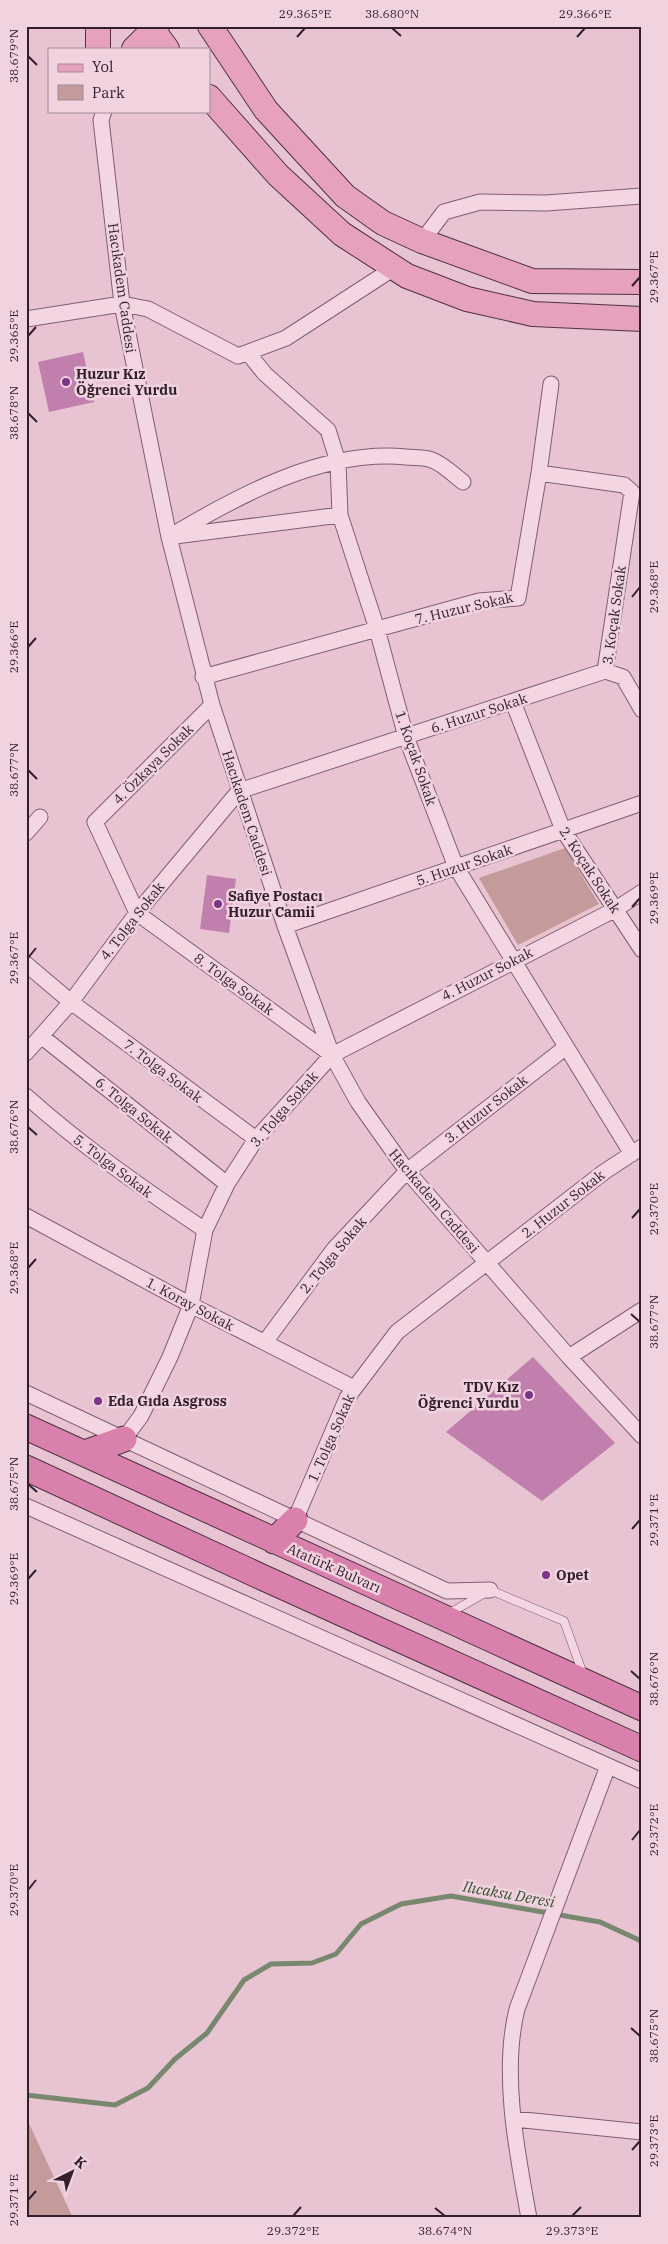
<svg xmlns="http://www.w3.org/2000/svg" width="668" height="2244" font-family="'IBM Plex Serif',serif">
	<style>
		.green { fill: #c49a9a }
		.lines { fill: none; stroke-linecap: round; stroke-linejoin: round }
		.stream { stroke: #77886e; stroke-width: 5 }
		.building { fill: #c17fad }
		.service-casing { stroke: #805d71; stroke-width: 9 }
		.minor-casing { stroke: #805d71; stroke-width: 17 }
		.primary-casing { stroke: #4e3144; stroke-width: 26 }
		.trunk-casing { stroke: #4e3144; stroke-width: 27 }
		.service { stroke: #f4d6e2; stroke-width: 8 }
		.minor { stroke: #f4d6e2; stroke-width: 15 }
		.primary { stroke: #e6a1be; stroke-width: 24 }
		.trunk { stroke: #d980ad; stroke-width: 25 }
		.ticks { fill: none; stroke: #321f2b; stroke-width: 2 }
		.poi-dot { fill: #7d3587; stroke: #f0d3df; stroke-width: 2 }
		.labels { text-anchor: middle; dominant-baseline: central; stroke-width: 5; stroke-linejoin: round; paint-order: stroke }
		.street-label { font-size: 14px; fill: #321f2b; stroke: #f0d3df }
		.poi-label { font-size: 14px; font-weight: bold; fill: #321f2b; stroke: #f0d3df; text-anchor: start }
		.water-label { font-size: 15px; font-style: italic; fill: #365030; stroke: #f0d3df }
		.neatline { fill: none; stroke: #321f2b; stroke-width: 2 }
		.ticks-label { font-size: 12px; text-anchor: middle; fill: #321f2b }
	</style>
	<rect width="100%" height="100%" fill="#e8c4d3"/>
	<path class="green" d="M565 848 599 904 518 945 479 878Z
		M26 2117 73 2218H26Z"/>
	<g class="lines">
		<path class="stream" d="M26 2095 115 2105 148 2088 175 2059 207 2033 244 1980 271 1964 312 1963 336 1954 361 1924 401 1904 451 1896 600 1922 639 1940 642 1943"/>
	</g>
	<path class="building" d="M83 352 94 402 49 412 38 362Z
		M207 875 236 879 229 933 200 929Z
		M533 1357 615 1443 542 1501 446 1432Z"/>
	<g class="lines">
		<g class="service-casing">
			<path id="service" d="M448 1614 490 1590 564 1621 583 1674"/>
		</g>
		<g class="minor-casing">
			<path id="minor" d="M104 111 101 120 122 304 169 537 212 705 285 926 332 1055 358 1102 407 1171 569 1357 642 1436
				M422 241 444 212 480 202 546 203 642 196
				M26 319 122 304 148 309 238 356 286 338 394 268
				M248 353 265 374 328 430 338 462 340 515 377 629 406 737 456 867 632 1154
				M539 473 624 485 632 492 605 671 623 677 642 710
				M175 536 340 515
				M169 537C237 496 323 449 406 457 414 458 425 457 432 460 443 464 454 475 463 482
				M203 677 479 601 518 598 539 473 551 384
				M513 702 563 830 642 950
				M212 705 95 822 137 913 332 1055
				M26 833 40 817
				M285 926 642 803
				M26 964 71 1002 256 1139
				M41 1036 227 1184
				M26 1053 71 1002 137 913 239 791 605 671
				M26 1096C82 1146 142 1188 205 1230
				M26 1216 191 1305 354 1388
				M265 1342 334 1249 407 1171 566 1047
				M569 1357 642 1310
				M26 1393 447 1591 490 1590
				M124 1439 141 1416 170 1357 191 1305 205 1230 227 1184 256 1139 332 1055 616 909 642 892
				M26 1506 642 1781
				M295 1520 347 1398 397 1332 604 1172 642 1147
				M514 2119 642 2132
				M529 2218C517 2153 501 2073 517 2009L608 1766"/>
		</g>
		<g class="primary-casing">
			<path id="primary" d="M98 26V49
				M150 26 167 49
				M210 26 266 110 345 196 383 223 422 241 532 281 642 282
				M134 49 157 26
				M209 97 278 175 342 234 407 276 467 299 533 314 642 319"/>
		</g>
		<g class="trunk-casing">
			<path id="trunk" d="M26 1427 642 1708
				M85 1453 124 1439
				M26 1468 266 1579 642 1749
				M274 1541 295 1520"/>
		</g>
		<use href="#service" class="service"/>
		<use href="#minor" class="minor"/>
		<use href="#primary" class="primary"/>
		<use href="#trunk" class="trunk"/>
	</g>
	<path class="ticks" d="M392 28 401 36M297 37 305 28M577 37 585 28M28 56 37 65M632 286 640 277M28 336 36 327M28 413 37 422M632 597 640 587M28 647 36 638M28 770 37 779M632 907 640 898M28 958 36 948M28 1127 37 1135M632 1218 640 1209M28 1268 36 1259M631 1314 640 1322M28 1484 37 1492M632 1529 640 1520M28 1579 36 1570M631 1671 640 1679M632 1840 640 1830M28 1890 36 1880M631 2028 640 2036M632 2150 640 2141M28 2200 36 2191M435 2208 445 2216M293 2216 301 2207M572 2216 581 2207"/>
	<g class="poi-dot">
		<circle cx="66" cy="382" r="5"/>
		<circle cx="218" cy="904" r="5"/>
		<circle cx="529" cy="1395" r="5"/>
		<circle cx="98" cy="1401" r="5"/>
		<circle cx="546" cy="1575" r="5"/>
	</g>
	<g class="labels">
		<g class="street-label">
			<text transform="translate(122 288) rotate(82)">Hacıkadem Caddesi</text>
			<text transform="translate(464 608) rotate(-13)">7. Huzur Sokak</text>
			<text transform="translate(614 615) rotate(-82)">3. Koçak Sokak</text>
			<text transform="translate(479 713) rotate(-18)">6. Huzur Sokak</text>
			<text transform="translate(416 758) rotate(71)">1. Koçak Sokak</text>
			<text transform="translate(153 764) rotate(-45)">4. Özkaya Sokak</text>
			<text transform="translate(247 813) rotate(72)">Hacıkadem Caddesi</text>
			<text transform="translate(464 865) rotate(-19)">5. Huzur Sokak</text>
			<text transform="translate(590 870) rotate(57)">2. Koçak Sokak</text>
			<text transform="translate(132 921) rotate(-52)">4. Tolga Sokak</text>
			<text transform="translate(487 974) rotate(-27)">4. Huzur Sokak</text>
			<text transform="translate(234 984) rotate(36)">8. Tolga Sokak</text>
			<text transform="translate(163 1071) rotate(37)">7. Tolga Sokak</text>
			<text transform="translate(284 1109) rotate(-49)">3. Tolga Sokak</text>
			<text transform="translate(486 1109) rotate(-38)">3. Huzur Sokak</text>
			<text transform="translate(134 1110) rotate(39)">6. Tolga Sokak</text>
			<text transform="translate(113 1166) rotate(37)">5. Tolga Sokak</text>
			<text transform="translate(434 1201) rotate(50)">Hacıkadem Caddesi</text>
			<text transform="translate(563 1204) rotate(-38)">2. Huzur Sokak</text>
			<text transform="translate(333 1255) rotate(-50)">2. Tolga Sokak</text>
			<text transform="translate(190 1304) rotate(28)">1. Koray Sokak</text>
			<text transform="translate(331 1438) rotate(-66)">1. Tolga Sokak</text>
			<text transform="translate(334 1568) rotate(24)">Atatürk Bulvarı</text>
		</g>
		<g class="poi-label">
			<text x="76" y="374">Huzur Kız<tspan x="76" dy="16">Öğrenci Yurdu</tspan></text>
			<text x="228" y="896">Safiye Postacı<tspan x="228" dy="16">Huzur Camii</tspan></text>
			<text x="519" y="1387" text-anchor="end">TDV Kız<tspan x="519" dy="16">Öğrenci Yurdu</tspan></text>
			<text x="108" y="1401">Eda Gıda Asgross</text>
			<text x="556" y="1575">Opet</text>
		</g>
		<g class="water-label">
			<text transform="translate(509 1894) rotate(10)">Ilıcaksu Deresi</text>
		</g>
	</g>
	<rect width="668" height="2244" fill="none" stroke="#f0d3df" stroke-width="55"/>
	<rect x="48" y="48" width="162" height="65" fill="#f0d3df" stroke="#a48b97"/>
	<rect x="58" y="64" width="25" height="8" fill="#e6a1be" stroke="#a48b97"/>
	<text x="92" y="72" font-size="15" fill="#321f2b">Yol</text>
	<rect x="58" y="85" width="25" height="15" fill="#c49a9a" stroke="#a48b97"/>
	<text x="92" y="98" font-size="15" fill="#321f2b">Park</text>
	<g transform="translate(72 2172) rotate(42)" stroke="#f0d3df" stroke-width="4" paint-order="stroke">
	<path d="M0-4L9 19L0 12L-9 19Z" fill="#321f2b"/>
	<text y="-8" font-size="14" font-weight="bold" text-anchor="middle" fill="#321f2b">K</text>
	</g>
	<rect x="28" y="28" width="612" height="2188" class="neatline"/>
	<g class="ticks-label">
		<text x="305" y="18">29.365°E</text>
		<text x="392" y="18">38.680°N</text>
		<text x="585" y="18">29.366°E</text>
		<text transform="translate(14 56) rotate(-90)" y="4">38.679°N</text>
		<text transform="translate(654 277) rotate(-90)" y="4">29.367°E</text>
		<text transform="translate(14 336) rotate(-90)" y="4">29.365°E</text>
		<text transform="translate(14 413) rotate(-90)" y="4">38.678°N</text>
		<text transform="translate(654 587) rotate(-90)" y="4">29.368°E</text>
		<text transform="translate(14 647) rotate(-90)" y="4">29.366°E</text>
		<text transform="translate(14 770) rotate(-90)" y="4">38.677°N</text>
		<text transform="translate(654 898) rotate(-90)" y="4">29.369°E</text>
		<text transform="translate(14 958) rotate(-90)" y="4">29.367°E</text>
		<text transform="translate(14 1127) rotate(-90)" y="4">38.676°N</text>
		<text transform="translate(654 1209) rotate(-90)" y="4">29.370°E</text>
		<text transform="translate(14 1268) rotate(-90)" y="4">29.368°E</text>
		<text transform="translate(654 1322) rotate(-90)" y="4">38.677°N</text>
		<text transform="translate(14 1484) rotate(-90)" y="4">38.675°N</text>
		<text transform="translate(654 1520) rotate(-90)" y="4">29.371°E</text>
		<text transform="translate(14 1579) rotate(-90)" y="4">29.369°E</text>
		<text transform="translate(654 1679) rotate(-90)" y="4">38.676°N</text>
		<text transform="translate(654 1830) rotate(-90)" y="4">29.372°E</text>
		<text transform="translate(14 1890) rotate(-90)" y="4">29.370°E</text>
		<text transform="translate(654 2036) rotate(-90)" y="4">38.675°N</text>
		<text transform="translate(654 2141) rotate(-90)" y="4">29.373°E</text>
		<text transform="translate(14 2200) rotate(-90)" y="4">29.371°E</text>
		<text x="293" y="2235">29.372°E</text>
		<text x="445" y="2235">38.674°N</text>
		<text x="572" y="2235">29.373°E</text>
	</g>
</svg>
